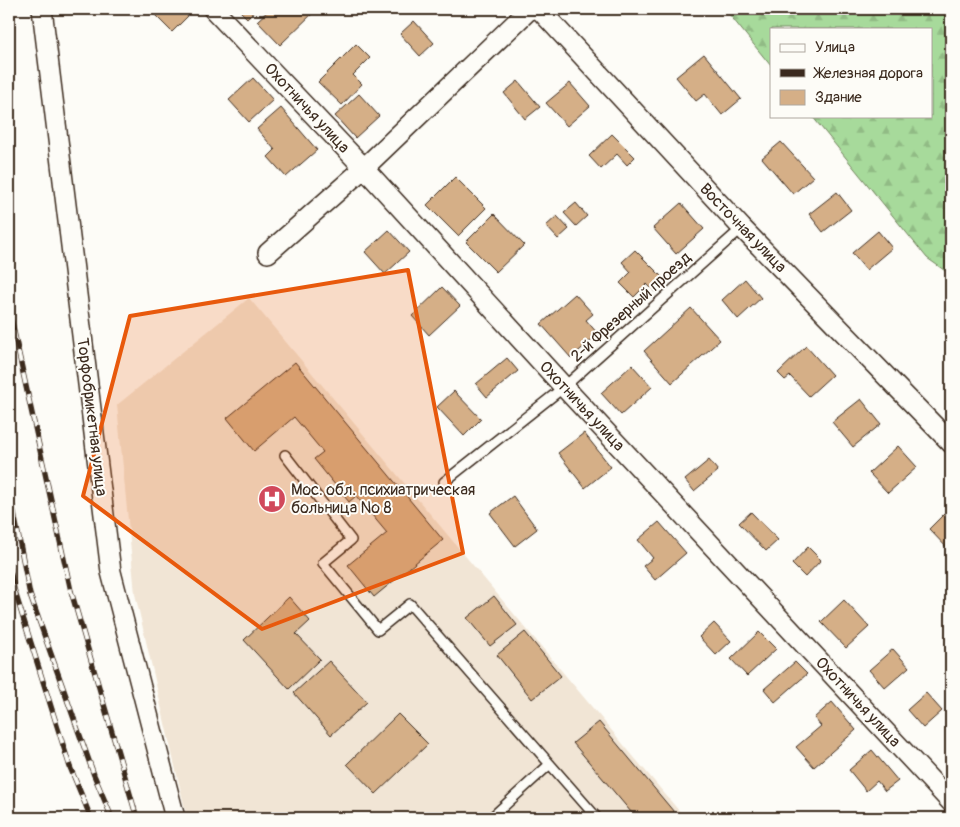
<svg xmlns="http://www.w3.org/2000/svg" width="960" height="827" font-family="Pangolin,sans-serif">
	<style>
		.built { fill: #f1e5d5 }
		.forest { fill: url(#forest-firs); stroke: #71825c }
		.building { fill: #d5af87; stroke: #3b2a1e }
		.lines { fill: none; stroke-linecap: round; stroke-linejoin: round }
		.service-casing { stroke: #3b2a1e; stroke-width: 12 }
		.minor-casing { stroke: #3b2a1e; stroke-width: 22 }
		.service { stroke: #fdfcf7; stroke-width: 9 }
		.minor { stroke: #fdfcf7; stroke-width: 19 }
		.rail-casing { stroke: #3b2a1e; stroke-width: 5.5 }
		.rail { stroke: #fdfcf7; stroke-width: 4; stroke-dasharray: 11; stroke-linecap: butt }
		.marked { fill: #e8590c; fill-opacity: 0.2; stroke: #e8590c; stroke-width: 4; stroke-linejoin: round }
		.labels { text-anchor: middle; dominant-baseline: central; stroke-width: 4; stroke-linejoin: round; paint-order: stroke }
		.street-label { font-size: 16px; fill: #3b2a1e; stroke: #fdfcf7 }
		.poi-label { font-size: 16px; fill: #3b2a1e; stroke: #fdfcf7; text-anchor: start }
	</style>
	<defs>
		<pattern id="forest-firs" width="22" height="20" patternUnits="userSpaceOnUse" patternTransform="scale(1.25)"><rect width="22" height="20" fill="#a7da9b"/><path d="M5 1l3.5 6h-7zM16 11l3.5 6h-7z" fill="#91bb85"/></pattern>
	</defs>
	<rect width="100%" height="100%" fill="#fdfcf7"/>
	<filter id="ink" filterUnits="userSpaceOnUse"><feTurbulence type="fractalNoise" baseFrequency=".02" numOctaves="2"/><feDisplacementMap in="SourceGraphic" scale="10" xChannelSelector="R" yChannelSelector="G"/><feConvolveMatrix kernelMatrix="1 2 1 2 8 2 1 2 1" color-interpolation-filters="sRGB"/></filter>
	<g filter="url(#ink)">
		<path class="built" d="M249 298 685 818H187L135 594 117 405Z"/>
		<path class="forest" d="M725 9H951V275L927 258 812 116H931V29H771V66Z"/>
		<path class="building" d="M149 9H181L188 16 172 32Z
			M238 9H257L247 18Z
			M270 9H315L316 10 280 45 257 21Z
			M414 21 434 43 420 56 400 34Z
			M356 44 370 58 353 75 362 84 342 105 318 82Z
			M704 54 741 99 722 115 705 94 696 101 676 77Z
			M253 78 273 100 249 122 229 100Z
			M518 81 540 107 525 119 504 93Z
			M570 83 590 106 567 126 546 103Z
			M359 94 379 116 355 138 335 116Z
			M281 108 317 150 286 177 268 157 275 150 257 129Z
			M612 134 635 157 627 165 617 154 601 169 589 156Z
			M781 142 813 177 793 194 762 158Z
			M455 177 486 208 458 236 427 205Z
			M837 192 851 210 823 232 809 214Z
			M576 203 587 216 576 226 564 213Z
			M681 203 704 229 676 254 653 228Z
			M494 214 524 245 496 272 466 242Z
			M557 216 569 229 558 239 546 226Z
			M389 230 409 252 385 274 365 252Z
			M878 231 892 248 866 270 852 253Z
			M635 250 666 281 655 292 647 284 634 297 620 283 631 272 622 262Z
			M745 279 761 298 738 319 722 300Z
			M442 287 460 306 429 335 412 316Z
			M575 294 593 314 586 320 598 334 571 358 541 324Z
			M691 308 720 340 672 383 644 351Z
			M806 346 832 375 809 396 790 376 785 380 778 373Z
			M507 358 518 371 487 397 476 384Z
			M295 362 443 540 374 597 348 565 387 533 356 496 349 502 314 459 323 452 294 417 254 451 227 418Z
			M632 365 652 387 621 415 601 393Z
			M454 391 481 419 464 436 437 407Z
			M861 399 881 424 853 447 832 422Z
			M584 433 611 467 585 488 558 453Z
			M898 446 917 467 888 493 869 473Z
			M709 460 718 471 694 491 685 480Z
			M513 496 537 529 515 546 490 513Z
			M951 507V552L929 529Z
			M751 512 778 540 766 551 739 523Z
			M659 522 686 553 655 580 643 566 653 558 638 540Z
			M808 547 821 560 805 577 792 564Z
			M494 596 517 625 490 646 467 618Z
			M289 597 310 621 296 634 320 659 289 689 244 640Z
			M844 600 869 627 846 648 821 622Z
			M714 623 731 641 716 655 699 637Z
			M525 632 561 676 532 699 497 655Z
			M759 632 776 649 747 676 731 659Z
			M893 649 909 667 885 688 869 670Z
			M329 661 367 702 331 735 294 693Z
			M795 662 807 674 775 702 764 689Z
			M926 693 942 711 923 728 907 710Z
			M832 702 856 730 814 767 796 747 821 726 814 718Z
			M398 714 428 744 376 794 347 764Z
			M599 722 679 818H636L573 743Z
			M872 750 898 781 885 791 877 781 866 791 849 770Z"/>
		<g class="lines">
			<g class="service-casing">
				<path id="service" d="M285 455 351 540 323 563 378 630 410 604 597 818
					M444 482 564 387 742 228
					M491 818 550 764"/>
			</g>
			<g class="minor-casing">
				<path id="minor" d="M42 9 111 572 175 818
					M213 9 364 168 564 387 951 802
					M539 9 742 228 951 443
					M268 253 364 168 530 9"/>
			</g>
			<use href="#service" class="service"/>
			<use href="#minor" class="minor"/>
			<g class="rail-casing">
				<path id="rail" d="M9 309 71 591 137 818
					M9 488 30 595 94 775 112 818
					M9 564 14 589 70 767 91 818"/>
			</g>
			<use href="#rail" class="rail"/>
		</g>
	</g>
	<path class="marked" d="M408 270 463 553 262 629 83 496 130 316Z"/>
	<defs>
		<g id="hospital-disc" transform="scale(1.4375)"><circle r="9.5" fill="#d1495b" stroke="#fdfcf7"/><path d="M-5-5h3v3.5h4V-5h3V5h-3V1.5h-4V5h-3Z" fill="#fff"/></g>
	</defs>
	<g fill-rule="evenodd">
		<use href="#hospital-disc" x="272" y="499"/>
	</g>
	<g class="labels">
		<g class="street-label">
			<text transform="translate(307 108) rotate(47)">Охотничья улица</text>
			<text transform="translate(743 228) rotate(46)">Восточная улица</text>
			<text transform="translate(631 307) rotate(-42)">2-й Фрезерный проезд</text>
			<text transform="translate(582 406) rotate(47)">Охотничья улица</text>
			<text transform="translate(92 417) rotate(83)">Торфобрикетная улица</text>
			<text transform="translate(858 702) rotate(47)">Охотничья улица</text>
		</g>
		<g class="poi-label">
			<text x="291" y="490">Мос. обл. психиатрическая<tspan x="291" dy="18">больница № 8</tspan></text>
		</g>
	</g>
	<rect width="960" height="827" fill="none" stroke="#fdfcf7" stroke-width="30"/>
	<rect x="15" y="15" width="930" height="797" fill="none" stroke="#3b2a1e" stroke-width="2" filter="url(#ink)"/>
	<rect x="770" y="28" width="162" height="90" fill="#fdfcf7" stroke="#afa8a0"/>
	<rect x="780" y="44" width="25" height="8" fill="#fdfcf7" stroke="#afa8a0"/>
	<text x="815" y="52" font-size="15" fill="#3b2a1e">Улица</text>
	<rect x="780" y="69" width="25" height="8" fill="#3b2a1e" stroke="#afa8a0"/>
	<text x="815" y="78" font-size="15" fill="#3b2a1e">Железная дорога</text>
	<rect x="780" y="90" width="25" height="15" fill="#d5af87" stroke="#afa8a0"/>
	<text x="815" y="102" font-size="15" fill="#3b2a1e">Здание</text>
</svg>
